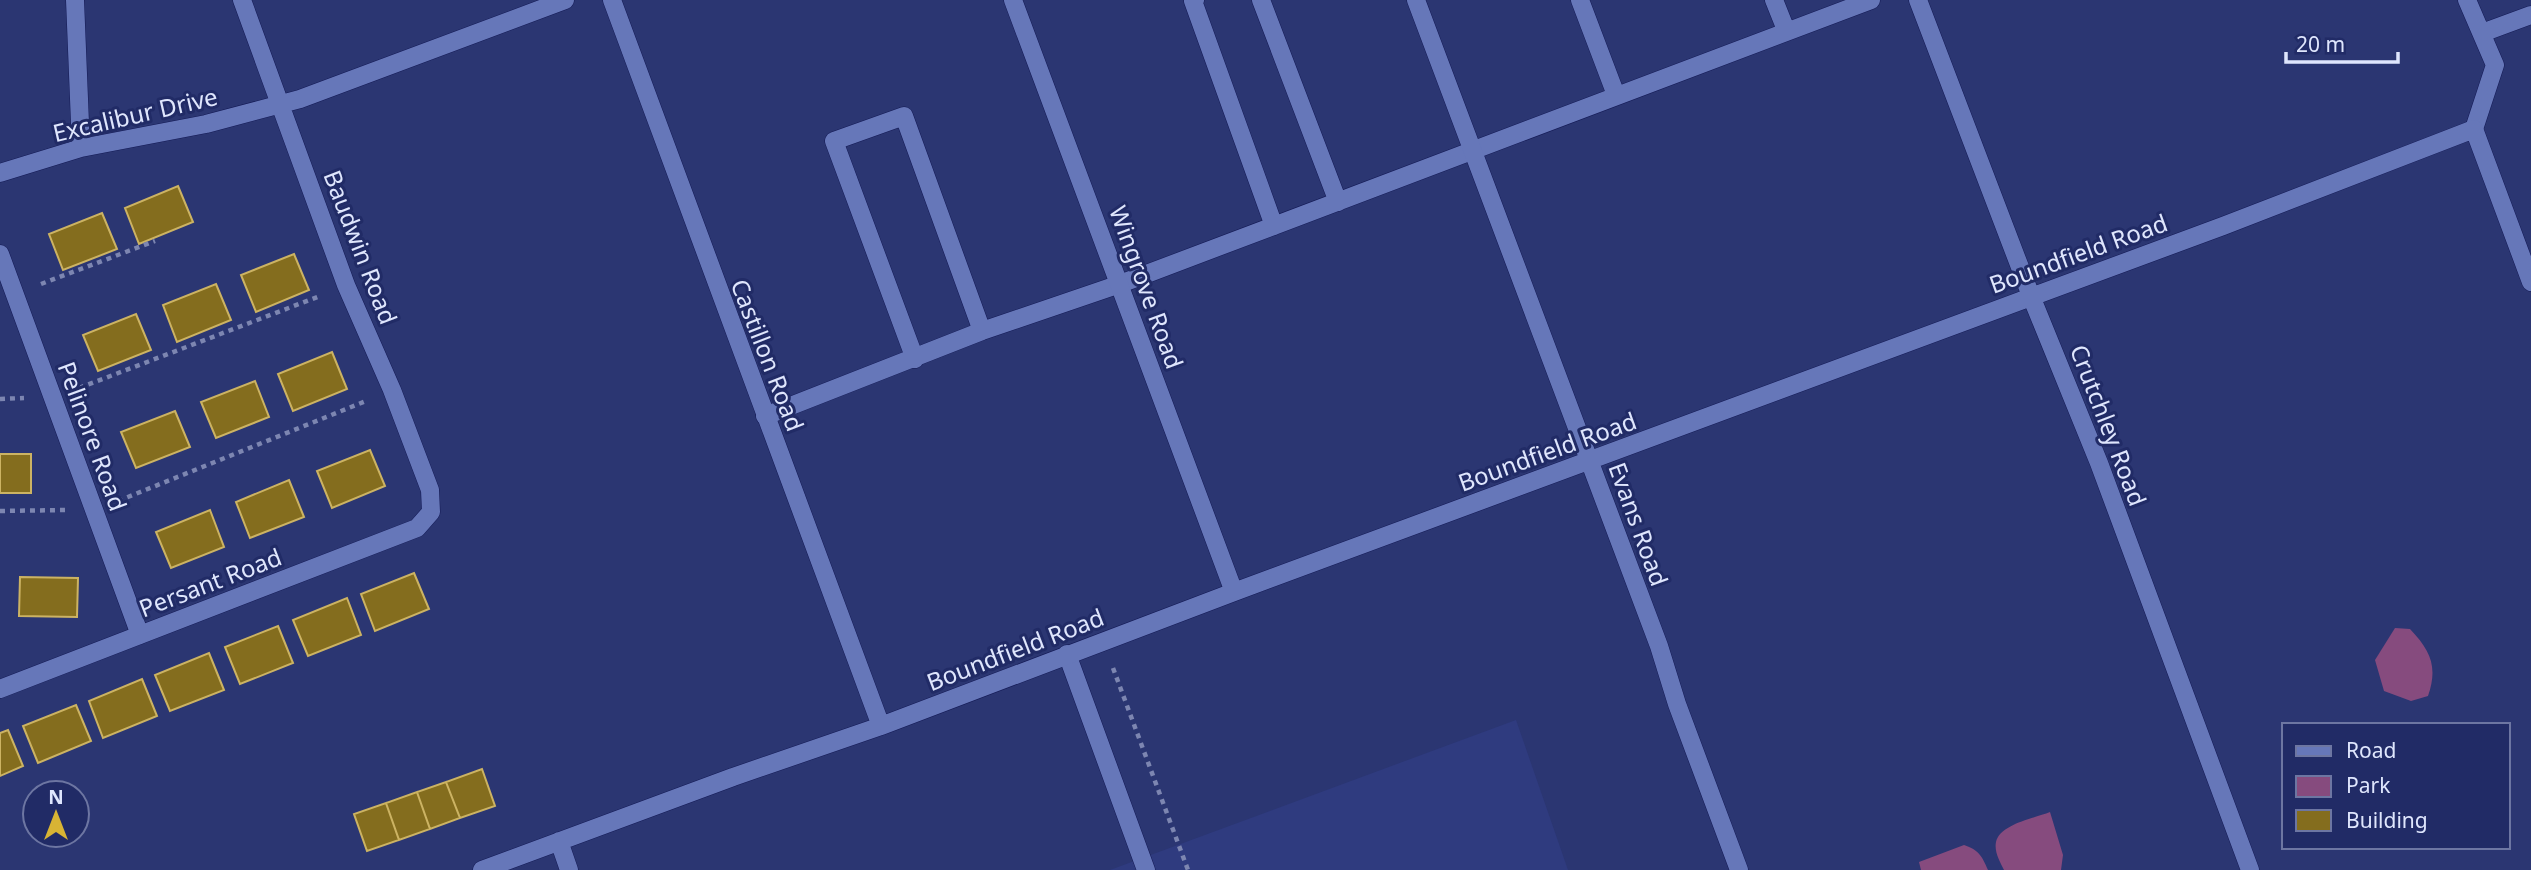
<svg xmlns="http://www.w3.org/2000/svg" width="2531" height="870" font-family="'Noto Sans',sans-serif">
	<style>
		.built { fill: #2f3b7f }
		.green { fill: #864b7e }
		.building { fill: #846d1e; stroke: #ccb363; stroke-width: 2 }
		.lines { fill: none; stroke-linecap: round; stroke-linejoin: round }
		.service-casing { stroke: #141a55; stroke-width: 19 }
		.minor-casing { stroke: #141a55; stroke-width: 19 }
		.path { stroke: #7d86b1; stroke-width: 4.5; stroke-dasharray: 5 5; stroke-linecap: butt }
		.service { stroke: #6677b9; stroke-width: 18 }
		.minor { stroke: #6677b9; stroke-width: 18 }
		.labels { text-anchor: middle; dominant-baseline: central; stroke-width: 6; stroke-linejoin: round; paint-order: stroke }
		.street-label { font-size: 24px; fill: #dfe6fd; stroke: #212b66 }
	</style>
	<rect width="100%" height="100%" fill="#2b3672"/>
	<path class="built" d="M1516 720 1568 870H1110Z"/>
	<path class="green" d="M2395 628 2410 629C2431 651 2438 667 2428 696L2411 701 2384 691 2375 660Z
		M2050 812 2063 855 2061 870H2004C2000 862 1994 852 1996 842 2000 824 2035 818 2050 812Z
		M1964 845C1979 850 1982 856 1988 870H1921L1919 862Z"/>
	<path class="building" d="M178 186 193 222 139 244 125 208Z
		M102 213 117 249 63 270 49 234Z
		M294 254 309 290 256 312 241 275Z
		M216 284 231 320 177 342 163 305Z
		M136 314 151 350 98 371 83 335Z
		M332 352 347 389 293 411 278 374Z
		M255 381 269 417 216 438 201 402Z
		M175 411 190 447 136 468 121 432Z
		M370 450 385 486 332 508 317 471Z
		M0 454H31V493H0Z
		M289 480 304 517 250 538 236 502Z
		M210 510 224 547 171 568 156 532Z
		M414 573 429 609 375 631 361 594Z
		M20 577 78 578 77 617 19 616Z
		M347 598 361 635 308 656 293 620Z
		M278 626 293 663 240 684 225 647Z
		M209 653 224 690 170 711 155 675Z
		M142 679 157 716 103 738 89 701Z
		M76 705 91 741 38 763 23 726Z
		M8 730 23 766 0 776V733Z
		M482 769 495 806 460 818 446 782Z
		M446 782 460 818 430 829 417 792Z
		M417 792 430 829 399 840 386 803Z
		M386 803 399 840 367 851 354 814Z"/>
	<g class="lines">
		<g class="service-casing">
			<path id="service" d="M1195 0 1193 1 1274 226
				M1261 0 1338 202
				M1580 0 1616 95
				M1774 0 1786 30
				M2467 0 2495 65 2474 129
				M2482 33 2531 15
				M915 359 834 141 904 116 982 331
				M765 416 982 331 1120 284 1871 0
				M1067 654 1146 870"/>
		</g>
		<g class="minor-casing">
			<path id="minor" d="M75 0 81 148
				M612 0 881 726
				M1013 0 1234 592
				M1416 0 1659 646 1677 704 1739 870
				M1918 0 2031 296 2099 463 2250 870
				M0 173 81 148 206 124 300 99 565 0
				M0 254 140 635
				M0 689 417 528 431 512 430 490 392 390 346 285 242 0
				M559 841 569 870
				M482 870 733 777 881 726 1234 592 2223 226 2474 129 2531 282"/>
		</g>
		<path class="path" d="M41 284 155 241
			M79 388 320 296
			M0 399 24 398
			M118 501 366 401
			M0 511 66 510
			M1113 668 1188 870"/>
		<use href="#service" class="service"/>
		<use href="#minor" class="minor"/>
	</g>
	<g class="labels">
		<g class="street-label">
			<text transform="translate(135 114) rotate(-13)">Excalibur Drive</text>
			<text transform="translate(361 247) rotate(69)">Baudwin Road</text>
			<text transform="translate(2078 253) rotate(-20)">Boundfield Road</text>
			<text transform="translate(1147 287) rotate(70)">Wingrove Road</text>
			<text transform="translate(768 355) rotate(69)">Castillon Road</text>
			<text transform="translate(2109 425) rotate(69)">Crutchley Road</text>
			<text transform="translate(93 436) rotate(70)">Pelinore Road</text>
			<text transform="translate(1547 451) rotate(-20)">Boundfield Road</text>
			<text transform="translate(1639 524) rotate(70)">Evans Road</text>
			<text transform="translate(210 582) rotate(-21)">Persant Road</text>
			<text transform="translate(1015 649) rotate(-21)">Boundfield Road</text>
		</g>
	</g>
	<rect x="2282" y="723" width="228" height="126" fill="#212b66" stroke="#6d76a2" stroke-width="2"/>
	<rect x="2296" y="746" width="35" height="10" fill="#6677b9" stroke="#6d76a2" stroke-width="2"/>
	<text x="2346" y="758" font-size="21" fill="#dfe6fd">Road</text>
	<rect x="2296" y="776" width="35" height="21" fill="#864b7e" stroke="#6d76a2" stroke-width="2"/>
	<text x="2346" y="793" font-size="21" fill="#dfe6fd">Park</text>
	<rect x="2296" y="810" width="35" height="21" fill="#846d1e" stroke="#6d76a2" stroke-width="2"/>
	<text x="2346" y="828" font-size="21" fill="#dfe6fd">Building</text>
	<g transform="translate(56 814)"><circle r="33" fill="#212b66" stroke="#6d76a2" stroke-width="2"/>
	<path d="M0-5L12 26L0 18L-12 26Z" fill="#d8b434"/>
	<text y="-10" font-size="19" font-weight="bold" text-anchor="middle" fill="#dfe6fd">N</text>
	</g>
	<path d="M2286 52v10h112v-10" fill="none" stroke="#dfe6fd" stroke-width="3.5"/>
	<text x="2296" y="52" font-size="21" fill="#dfe6fd" stroke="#212b66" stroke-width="5" paint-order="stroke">20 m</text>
</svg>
